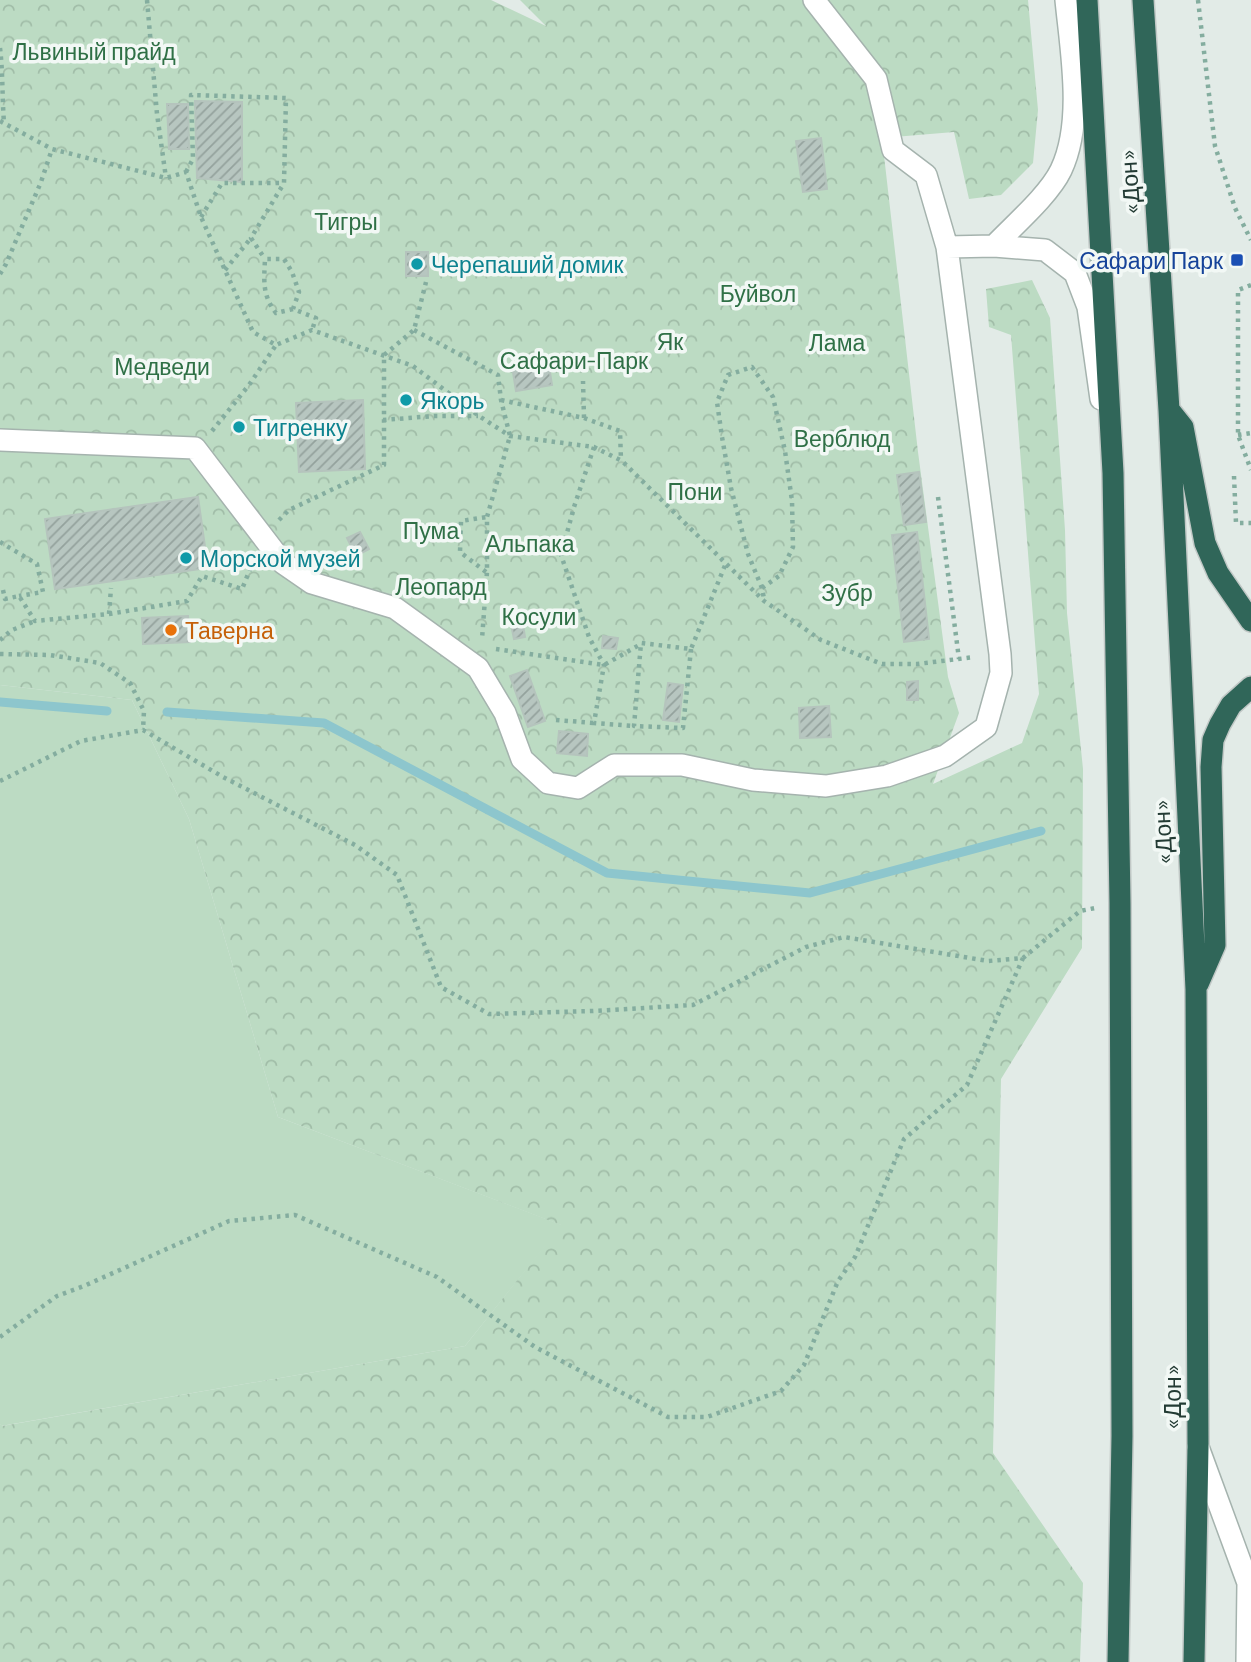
<svg xmlns="http://www.w3.org/2000/svg" width="1251" height="1662" font-family="Barlow,sans-serif">
	<style>
		.grass { fill: #bcdbc3 }
		.forest { fill: url(#forest-crowns) }
		.lines { fill: none; stroke-linecap: round; stroke-linejoin: round }
		.stream { stroke: #8dc6cd; stroke-width: 9 }
		.building { fill: url(#building-hatch); stroke: #b5c4bd; stroke-width: 2 }
		.minor-casing { stroke: #a5b3ae; stroke-width: 24 }
		.highway-casing { stroke: #c1c8c6; stroke-width: 24 }
		.path { stroke: #84ad9f; stroke-width: 4.5; stroke-dasharray: 3.5 5; stroke-linecap: butt }
		.minor { stroke: #fff; stroke-width: 21 }
		.highway { stroke: #306659; stroke-width: 21 }
		.transit-dot { fill: #1a4fb4; stroke: #f2f8f5; stroke-width: 2.5 }
		.culture-dot { fill: #0f9aa8; stroke: #f2f8f5; stroke-width: 2.5 }
		.food-dot { fill: #e8710a; stroke: #f2f8f5; stroke-width: 2.5 }
		.labels { text-anchor: middle; dominant-baseline: central; stroke-width: 7; stroke-linejoin: round; paint-order: stroke }
		.park-label { font-size: 23px; fill: #2f7046; stroke: #f2f8f5 }
		.street-label { font-size: 23px; fill: #233b34; stroke: #f2f8f5 }
		.transit-label { font-size: 23px; fill: #164399; stroke: #f2f8f5; text-anchor: end }
		.culture-label { font-size: 23px; fill: #0d838f; stroke: #f2f8f5; text-anchor: start }
		.food-label { font-size: 23px; fill: #c56008; stroke: #f2f8f5; text-anchor: start }
	</style>
	<defs>
		<pattern id="forest-crowns" width="20" height="18" patternUnits="userSpaceOnUse" patternTransform="scale(1.75)"><rect width="20" height="18" fill="#bcdbc3"/><path d="M2 6a3 3 0 1 1 6 0M12 15a3 3 0 1 1 6 0" fill="none" stroke="#a1bda8"/></pattern>
		<pattern id="building-hatch" width="6" height="6" patternUnits="userSpaceOnUse" patternTransform="scale(1.75)"><rect width="6" height="6" fill="#b7c6c0"/><path d="M-1 1l2-2M0 6l6-6M5 7l2-2" fill="none" stroke="#94a29d"/></pattern>
	</defs>
	<rect width="100%" height="100%" fill="#e2ebe7"/>
	<path class="grass" d="M0 685 132 700 189 819 278 1117 562 1225 465 1346 1 1426 0 1424Z"/>
	<path class="forest" d="M0 0H491L546 26 520 0H1028L1038 110 1033 163 1001 195 969 199 954 132 882 138 918 452 948 677 959 713 933 784 1022 743 1039 694 1011 335 989 327 986 289 1032 280 1050 318 1065 530 1067 613 1083 769 1082 948 1001 1079 993 1453 1083 1583 1080 1662H0V1424L2 1426 465 1346 561 1225 278 1117 189 819 132 700 0 685Z"/>
	<g class="lines">
		<path class="stream" d="M0 702 107 711
			M167 712 324 723 607 873 810 893 1041 831"/>
	</g>
	<path class="building" d="M195 101 242 102V182L197 178Z
		M167 104H188L189 149H169Z
		M821 138 827 189 803 192 796 141Z
		M406 252H428V276H406Z
		M548 360 552 385 516 391 512 366Z
		M363 400 365 469 299 472 296 403Z
		M919 472 926 522 904 525 897 475Z
		M198 497 208 568 55 589 45 519Z
		M360 532 369 549 356 556 347 538Z
		M917 532 929 639 904 642 892 535Z
		M521 613 525 637 514 639 509 615Z
		M188 616 190 642 143 644 142 618Z
		M603 636 618 638 616 649 602 648Z
		M527 670 545 721 528 727 510 676Z
		M918 681V700H907V682Z
		M668 683 683 685 679 722 663 720Z
		M829 706 831 737 800 738 799 708Z
		M559 731 588 734 587 756 557 753Z"/>
	<g class="lines">
		<g class="minor-casing">
			<path id="minor" d="M994 246C1014 225 1049 195 1061 170 1084 122 1071 51 1066 0
				M947 247 994 246 1045 250 1075 273 1088 307 1101 399
				M0 440 195 448 283 563 312 583 395 608 478 668 505 713 522 759 548 783 578 788 614 765H682L753 780 826 786 887 776 945 756 986 727 1001 673 1000 654 947 247 926 175 893 150 876 79 814 0
				M1198 1447 1248 1583 1247 1662"/>
		</g>
		<g class="highway-casing">
			<path id="highway" d="M1087 0 1113 473 1120 903 1122 1436 1118 1662
				M1143 0 1169 410 1196 989 1198 1447 1194 1662
				M1171 412 1183 427 1205 543 1218 573 1251 621
				M1198 984 1215 945 1211 767 1213 740 1220 724 1231 705 1251 687"/>
		</g>
		<path class="path" d="M147 0 157 114 166 178
			M1198 0 1215 146 1235 208 1251 240
			M0 48C3 73 2 97 4 123
			M0 121 52 149 166 178 186 172 201 217 253 332 276 345 312 330 413 366 479 416 510 436 594 447 622 461 764 601 821 640 882 664H917L975 657
			M186 172 193 159 191 95 286 98 284 183 251 238 265 259
			M201 217 222 183H284
			M225 270 251 238
			M0 274 6 264 41 182 52 149
			M1251 285 1238 290V435L1251 470
			M293 309 276 313C262 295 264 281 265 259H284L292 272 299 292 293 309 316 318 312 330
			M414 330 498 375 501 400 510 436 487 517V572L482 639
			M501 400 584 418 583 381
			M584 418 620 431 621 460
			M383 420 434 416H478
			M212 431 249 385 276 345
			M1238 435 1251 433
			M594 447 574 507 561 555 589 637 604 665 594 723 634 726
			M1234 476 1236 523H1251
			M938 497 959 659
			M279 520 289 510 384 465V355L414 330 426 282
			M0 542 37 564 43 592 19 596
			M486 572 460 552 461 521 487 517
			M762 588 779 576 793 547 792 501 785 451 773 397 752 367 728 375 717 402 722 437 731 488 748 554 762 588 764 599
			M3 590 5 599 19 596 35 621 109 614 187 601 202 576 242 589 253 562
			M109 614 111 588
			M0 640 12 630 35 621
			M496 649 604 665 641 644
			M691 649 683 728 634 726 641 643 691 649 726 563
			M0 654 50 655 100 663 130 683 144 711 143 730
			M556 720 594 723
			M0 781 81 741 143 730 223 777 355 845 397 875 441 987 489 1014 593 1011 693 1005 806 947 844 937 988 961 1023 958 1080 911 1095 908
			M0 1337 57 1296 84 1286 229 1221 295 1215 437 1277 535 1347 668 1417H707L781 1391 804 1365 838 1281 855 1257 904 1139 967 1085 1023 958"/>
		<use href="#minor" class="minor"/>
		<use href="#highway" class="highway"/>
	</g>
	<rect class="transit-dot" x="1230" y="253" width="14" height="14" rx="3.5"/>
	<g class="culture-dot">
		<circle cx="417" cy="264" r="7"/>
		<circle cx="406" cy="400" r="7"/>
		<circle cx="239" cy="427" r="7"/>
		<circle cx="186" cy="558" r="7"/>
	</g>
	<circle class="food-dot" cx="171" cy="630" r="7"/>
	<g class="labels">
		<g class="park-label">
			<text x="94" y="51">Львиный прайд</text>
			<text x="346" y="221">Тигры</text>
			<text x="758" y="293">Буйвол</text>
			<text x="670" y="341">Як</text>
			<text x="837" y="342">Лама</text>
			<text x="574" y="360">Сафари-Парк</text>
			<text x="162" y="366">Медведи</text>
			<text x="842" y="438">Верблюд</text>
			<text x="695" y="491">Пони</text>
			<text x="431" y="530">Пума</text>
			<text x="530" y="543">Альпака</text>
			<text x="441" y="586">Леопард</text>
			<text x="847" y="592">Зубр</text>
			<text x="539" y="616">Косули</text>
		</g>
		<g class="street-label">
			<text transform="translate(1129 182) rotate(-94)">«Дон»</text>
			<text transform="translate(1162 832) rotate(-93)">«Дон»</text>
			<text transform="translate(1172 1397) rotate(-90)">«Дон»</text>
		</g>
		<g class="transit-label">
			<text x="1223" y="260">Сафари Парк</text>
		</g>
		<g class="culture-label">
			<text x="431" y="264">Черепаший домик</text>
			<text x="420" y="400">Якорь</text>
			<text x="253" y="427">Тигренку</text>
			<text x="200" y="558">Морской музей</text>
		</g>
		<g class="food-label">
			<text x="185" y="630">Таверна</text>
		</g>
	</g>
</svg>
